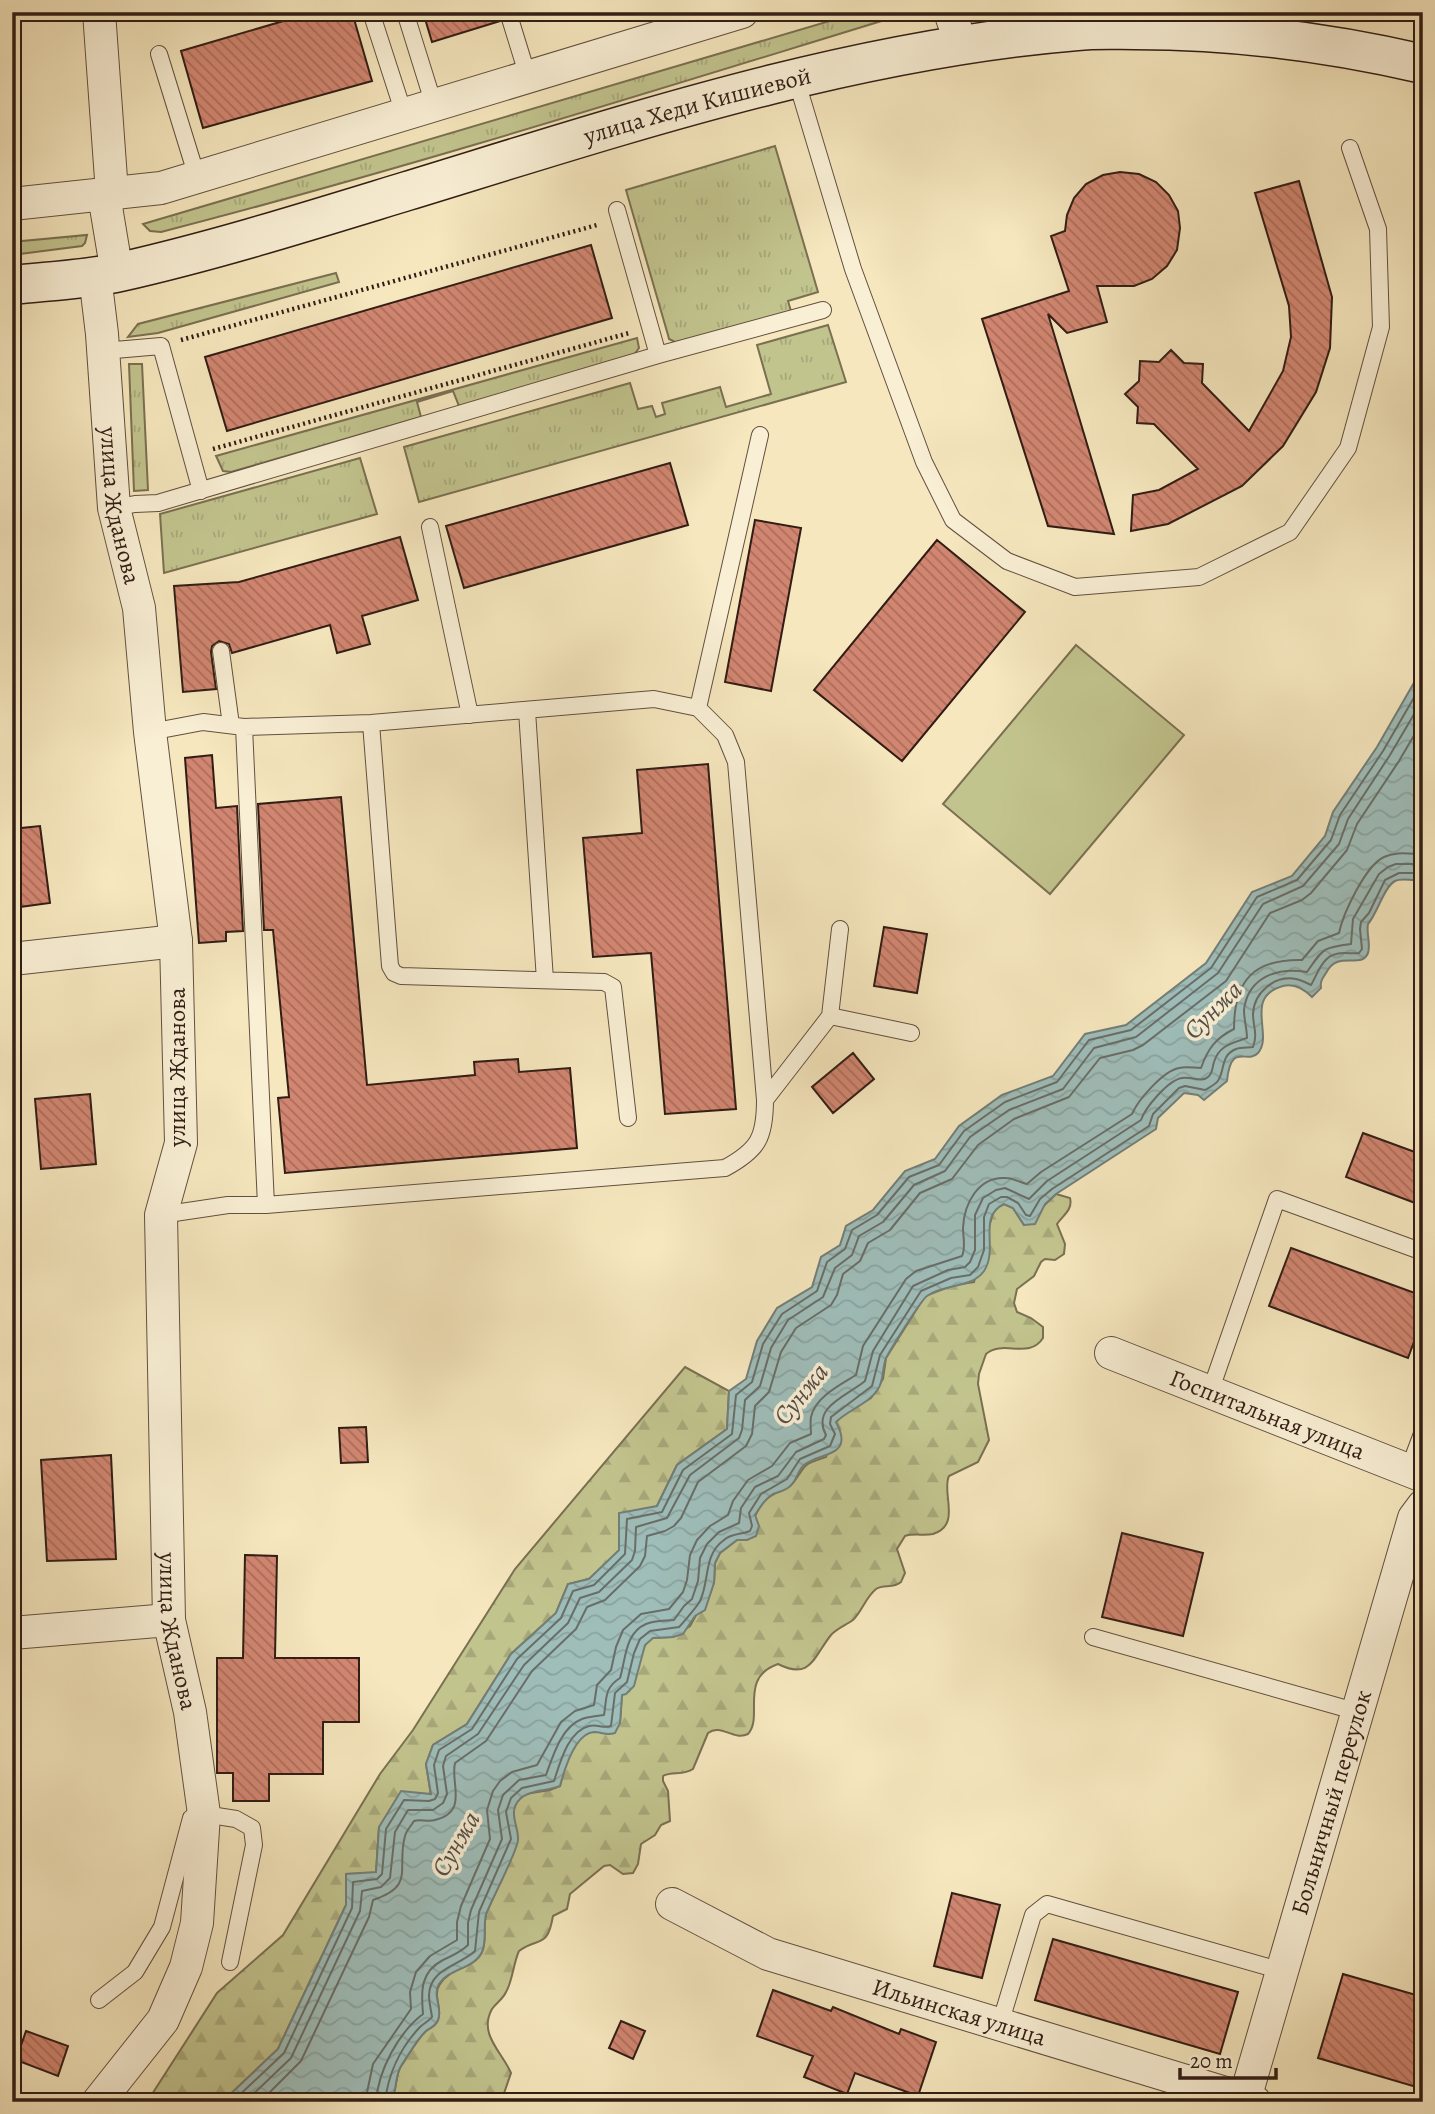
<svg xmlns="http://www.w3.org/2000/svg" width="1435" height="2114" font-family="Alegreya,serif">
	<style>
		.grass { fill: url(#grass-tufts); stroke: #7a7052; stroke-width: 2 }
		.forest { fill: url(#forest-firs); stroke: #7a7052; stroke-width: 2 }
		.pitch { fill: #c2c48e; stroke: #7a7052; stroke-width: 2 }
		.water { fill: url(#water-waves); stroke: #737e78; stroke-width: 2 }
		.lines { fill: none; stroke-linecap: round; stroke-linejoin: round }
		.shore { stroke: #686e68; stroke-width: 2 }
		.building { fill: url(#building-back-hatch); stroke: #311d15; stroke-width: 2 }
		.service-casing { stroke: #62503f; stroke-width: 18 }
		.minor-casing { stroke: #62503f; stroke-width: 34 }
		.secondary-casing { stroke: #311d15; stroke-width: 41 }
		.path { stroke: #311d15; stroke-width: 4.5; stroke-dasharray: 2 3.5; stroke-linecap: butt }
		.service { stroke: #f9efd5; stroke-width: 16 }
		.minor { stroke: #f9efd5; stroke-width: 32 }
		.secondary { stroke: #f9efd5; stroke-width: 38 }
		.labels { text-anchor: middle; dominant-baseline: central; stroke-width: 7; stroke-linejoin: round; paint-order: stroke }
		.street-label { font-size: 24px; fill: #311d15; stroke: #f9efd5 }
		.water-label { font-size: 26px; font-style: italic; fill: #524d47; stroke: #f9efd5 }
	</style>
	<defs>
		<pattern id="grass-tufts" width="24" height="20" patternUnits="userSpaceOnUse" patternTransform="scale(1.75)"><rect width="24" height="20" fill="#c2c48e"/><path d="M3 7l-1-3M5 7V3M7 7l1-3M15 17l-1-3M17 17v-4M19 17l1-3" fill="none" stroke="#a7a87a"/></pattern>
		<pattern id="forest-firs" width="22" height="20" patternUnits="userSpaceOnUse" patternTransform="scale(1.75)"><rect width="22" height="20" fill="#c2c48e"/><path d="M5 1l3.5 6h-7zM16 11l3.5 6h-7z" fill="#a7a87a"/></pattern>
		<pattern id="water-waves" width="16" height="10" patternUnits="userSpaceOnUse" patternTransform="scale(1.75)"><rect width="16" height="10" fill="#9fbeba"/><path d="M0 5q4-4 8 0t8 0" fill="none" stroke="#89a39f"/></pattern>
		<pattern id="building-back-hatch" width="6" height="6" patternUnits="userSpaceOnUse" patternTransform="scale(1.75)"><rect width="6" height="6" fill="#d28671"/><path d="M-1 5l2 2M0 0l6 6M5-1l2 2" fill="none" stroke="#ab6d5c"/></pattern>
	</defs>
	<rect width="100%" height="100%" fill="#f6e7be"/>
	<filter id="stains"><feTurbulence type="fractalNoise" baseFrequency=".00286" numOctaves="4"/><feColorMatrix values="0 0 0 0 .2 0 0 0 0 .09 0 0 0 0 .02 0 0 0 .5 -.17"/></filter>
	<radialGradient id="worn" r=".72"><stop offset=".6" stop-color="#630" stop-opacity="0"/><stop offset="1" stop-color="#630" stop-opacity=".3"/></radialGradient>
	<path class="grass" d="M860 12H911C662 88 413 167 161 232L150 231 143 224Z
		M775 146 818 292 788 301 791 311 677 343 669 339 668 335 626 190Z
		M87 235 85 243 82 246 12 255V242Z
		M336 273 339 282 158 333 128 337 138 324Z
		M828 325 846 382 419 502 404 447 630 383 638 409 652 406 656 417 665 414 662 403 720 387 726 407 771 394 757 345Z
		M637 338 639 348 633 356 459 406 453 391 417 402 421 417 231 472 223 471 216 456Z
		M129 364H142L148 490 134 491Z
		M360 458 377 514 164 573 160 514Z"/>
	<path class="forest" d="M1056 1194 1070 1198C1073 1210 1063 1215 1057 1224L1065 1244 1064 1254 1055 1260 1045 1259 1041 1262 1034 1276 1017 1289 1014 1303 1017 1312 1031 1318 1043 1327V1338C1029 1360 1003 1339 986 1354L979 1374 978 1384 989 1440 978 1462 949 1476C941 1492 962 1525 933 1534 924 1536 914 1533 905 1536L897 1549 905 1573 901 1582C893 1589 884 1584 876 1589 866 1597 862 1611 853 1620 846 1625 836 1629 831 1635 814 1656 811 1681 778 1664 738 1678 764 1717 748 1734 733 1741 721 1723 708 1733L693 1769C683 1776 672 1771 663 1776V1781L668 1791 670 1821 661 1825 655 1835 641 1844 638 1864 633 1873 623 1874 610 1865 604 1866 570 1894 567 1909 553 1916C547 1950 539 1936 519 1951 513 1964 513 1980 506 1992 503 1999 496 2003 492 2009 478 2034 502 2052 511 2073L501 2102H390C398 2091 394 2078 401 2066 408 2056 417 2039 426 2031 431 2027 435 2027 438 2020 443 2009 432 1995 440 1984 449 1968 474 1969 482 1952 487 1941 483 1927 486 1914L515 1849 513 1811 517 1801 525 1794 550 1790 560 1786C564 1770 571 1741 588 1733 598 1729 610 1727 620 1723L622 1694 638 1665 645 1645 652 1638 673 1637 690 1626 714 1583 715 1563 720 1553 737 1540H747C752 1524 757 1502 774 1494 781 1490 788 1490 793 1483 808 1463 800 1466 826 1457L836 1422 844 1414 871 1398 883 1379 886 1358 925 1296 954 1285 974 1282 994 1209 1004 1204 1013 1208 1024 1225Z
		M685 1367 729 1391 727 1429 677 1465 657 1506 620 1550 589 1579 568 1584 556 1613 511 1654 467 1724 433 1745 426 1764 431 1795 379 1827 376 1873 346 1874V1905L278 2049 222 2102H147L217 1993 283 1935 380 1774 413 1730 515 1569Z"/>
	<path class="pitch" d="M1076 645 1184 735 1050 894 943 804Z"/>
	<path class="water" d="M1423 667V879C1414 882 1403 877 1395 881 1384 887 1377 914 1368 924 1366 933 1371 944 1368 953 1361 970 1338 949 1326 973 1322 979 1320 982 1321 988L1312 997C1304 989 1294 983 1283 986 1243 997 1274 1035 1258 1053 1247 1065 1231 1041 1227 1081L1204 1100 1198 1095 1184 1093 1158 1118 1156 1129 1056 1194 1045 1204 1035 1224 1024 1225 1013 1208 1004 1204C977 1217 999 1248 984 1271 971 1289 945 1283 927 1296 921 1300 890 1350 886 1358 882 1368 884 1380 878 1389 870 1403 848 1410 836 1422 855 1457 821 1452 804 1465 798 1470 797 1479 792 1484 787 1491 780 1491 773 1494 764 1499 760 1508 755 1515L759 1526 756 1536 747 1540H737L720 1553 715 1563 714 1583 705 1610 695 1616 683 1634 673 1637 653 1638 645 1645 634 1686 626 1694 622 1695 620 1723 615 1733C605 1736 603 1732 594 1732 575 1733 564 1771 560 1786 548 1791 529 1790 520 1799 507 1812 519 1826 518 1840 517 1852 492 1899 486 1914 483 1927 487 1941 482 1952 474 1969 449 1968 439 1984 432 1995 443 2009 438 2020 435 2027 431 2027 426 2031 417 2039 408 2056 401 2066 394 2078 398 2091 390 2102H222L278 2049 346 1905V1874L376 1872 379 1827 401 1791 431 1794 426 1764 433 1745 467 1724 511 1654 556 1613 568 1584 589 1579 619 1550V1513L657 1506 677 1465 727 1429 729 1391 746 1379 757 1341 777 1308 812 1287 821 1257 840 1245 846 1226 873 1210 905 1171 935 1159 959 1126 1002 1095 1053 1076 1085 1034 1126 1025 1206 963 1252 892 1292 876 1325 836 1333 812 1377 747Z"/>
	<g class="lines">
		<path class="shore" d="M232 2102 284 2053 352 1908 353 1882 377 1879 382 1874 386 1829 404 1800 429 1801 435 1799 438 1793 434 1765 439 1750 472 1729 517 1659 561 1618 573 1591 594 1585 625 1554 627 1519 662 1512 683 1470 732 1434 736 1395 752 1382 763 1344 782 1314 817 1291 827 1262 845 1249 852 1230 877 1215 909 1177 939 1165 964 1131 1005 1102 1057 1082 1089 1040 1131 1030 1211 968 1257 897 1297 880 1331 840 1340 815 1383 751 1423 682
			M245 2102 291 2058 360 1911 362 1891 381 1887 390 1878 395 1832 408 1810H433L443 1803 447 1794 443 1766 446 1756 478 1734 524 1665 568 1623 580 1598 599 1592 632 1560 635 1551 636 1527 667 1518 690 1475 739 1438 742 1430 745 1400 760 1386 771 1348 788 1320 823 1297 835 1268 852 1255 859 1236 883 1222 914 1185 945 1171 970 1137 1009 1110 1063 1089 1094 1048 1136 1037 1218 973 1263 904 1303 886 1339 844 1348 819 1390 755 1423 699
			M260 2102 301 2061 369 1917 373 1900C416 1886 396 1869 405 1836 406 1831 411 1826 414 1821 420 1819 428 1822 435 1820 469 1812 450 1783 455 1763L486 1741 532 1671 576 1629 587 1607 605 1600 640 1566 645 1556 647 1536 665 1531 674 1526 681 1518 698 1482 746 1446 752 1434 755 1406 769 1392 781 1352 796 1328 831 1305 837 1295 843 1274 860 1261 868 1243 890 1230 920 1193 952 1179 978 1145 1014 1119 1069 1097 1100 1058 1133 1050 1143 1045 1226 981 1270 913 1302 900 1311 893 1347 850 1357 824 1399 761 1423 720
			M365 2102 373 2064 411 2009 410 1992 416 1972 430 1956 457 1940V1922L461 1906 490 1839 487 1810 493 1791 500 1781 512 1772 537 1765 561 1722 575 1711 594 1705 597 1685 611 1670 616 1647 623 1630 641 1614 669 1609 683 1592 687 1580 690 1555 697 1540 710 1526 728 1515 733 1501 748 1480 772 1466 790 1443 811 1434C811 1429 810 1423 811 1417 815 1397 840 1385 856 1375L863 1346 906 1279 916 1271 962 1256C966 1247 963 1238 963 1228 964 1204 978 1176 1006 1178 1014 1178 1020 1183 1027 1184L1041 1172 1132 1114C1138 1100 1163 1071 1179 1068 1186 1066 1194 1068 1201 1068 1208 1048 1216 1038 1234 1029 1234 981 1253 959 1302 960L1318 941 1339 933C1343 914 1365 866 1384 857 1396 851 1410 854 1423 854
			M376 2102C378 2071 398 2033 423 2014 421 1991 420 1972 443 1960 452 1956 461 1952 468 1945V1923L471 1910 502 1839 498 1810 503 1795 519 1780 546 1775C553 1756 561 1727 582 1719 589 1716 597 1716 604 1715 607 1698 604 1688 620 1678 626 1658 625 1633 646 1624 655 1620 665 1621 674 1620L684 1606 692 1599 698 1581 700 1558 707 1544 719 1532 739 1523 741 1508 755 1487 778 1476 796 1452 824 1439 826 1435C811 1407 847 1396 865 1381L873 1351 913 1286 948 1270 965 1267 970 1262 975 1250V1215L983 1198 996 1190 1005 1188 1029 1199 1047 1181 1141 1120C1145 1108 1168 1080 1182 1078 1190 1076 1202 1083 1208 1077 1213 1073 1212 1068 1214 1062 1219 1045 1233 1043 1247 1038 1247 1029 1244 1020 1244 1010 1248 976 1279 967 1307 972 1324 948 1321 948 1351 944L1353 919 1379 874 1388 867 1396 864H1423
			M385 2102C388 2075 400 2048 420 2027 424 2023 428 2022 432 2017 431 2010 429 2002 429 1995 430 1968 459 1966 475 1951L479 1912 511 1839 506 1812 511 1798 522 1788 554 1781C560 1763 568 1731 589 1726 598 1724 603 1729 611 1726L615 1693 627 1682 634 1653 640 1639 650 1631 679 1627C683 1623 699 1604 700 1601 710 1580 703 1555 724 1540 732 1533 741 1535 750 1531L752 1526 749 1513 761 1494 787 1479 800 1459 830 1446 835 1434 830 1424 831 1417 872 1386 880 1355 921 1291 951 1278 970 1275 978 1267 984 1250V1217L989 1204 1001 1197H1007L1018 1203 1026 1215 1030 1216 1040 1199 1052 1189 1149 1126 1153 1114 1179 1088 1185 1086 1205 1090C1210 1087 1217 1084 1219 1079 1225 1068 1221 1055 1236 1049 1242 1047 1248 1048 1253 1047 1258 1034 1253 1026 1253 1014 1254 992 1275 975 1296 979 1301 980 1307 983 1311 985 1317 975 1322 957 1336 954 1344 952 1352 954 1359 953L1362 949 1360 929 1361 922 1369 913 1385 880 1399 873H1423"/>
	</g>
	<path class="building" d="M314 12H352L372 81 203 128 181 51Z
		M423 12H498L500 21 432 42Z
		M1120 172 1139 174 1156 182 1169 195 1178 211 1180 228 1177 250 1167 266 1152 279 1134 286H1097L1107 322 1067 333 1048 314 1114 534 1048 526 982 319 1069 291 1051 236 1065 231 1067 215 1074 198 1086 184 1103 175Z
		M1299 181 1332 297 1330 348 1316 392 1283 446 1242 486 1168 524 1131 531 1133 495 1159 490 1198 469 1154 424 1137 423 1138 407 1125 394 1139 381 1140 361 1159 362 1171 350 1184 363 1203 364 1202 383 1249 431 1283 371 1291 337 1289 306 1255 193Z
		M591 245 612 318 227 431 205 357Z
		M670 463 688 525 464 588 446 526Z
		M755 520 801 528 771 691 725 682Z
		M400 537 418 600 362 616 370 644 337 653 330 625 232 653 229 644 219 641 212 646 211 652 216 689 183 692 174 586 239 582Z
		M937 540 1025 612 902 761 814 690Z
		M212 755 216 808 237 806 243 931 226 932V941L199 943 185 758Z
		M708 764 736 1109 665 1114 651 953 593 957 583 838 642 833 637 770Z
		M341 797 367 1085 475 1075 474 1062 518 1059 519 1072 570 1068 577 1148 285 1173 278 1098 289 1097 273 930H264L258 804Z
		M40 826 50 903 12 908V829Z
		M884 927 927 934 917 993 874 986Z
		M853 1053 874 1079 833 1113 812 1087Z
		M90 1094 96 1164 41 1169 35 1099Z
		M1363 1133 1423 1155V1206L1346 1177Z
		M1291 1248 1423 1296V1317L1408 1358 1269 1306Z
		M366 1427 368 1462 341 1463 339 1428Z
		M111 1455 116 1559 47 1561 41 1460Z
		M1122 1533 1203 1553 1183 1636 1102 1617Z
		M245 1555 277 1556 275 1658H359V1722H323V1774H269V1801H233V1773H217V1658H243Z
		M952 1893 1000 1905 982 1978 934 1966Z
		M1053 1939 1238 1992 1220 2054 1035 2000Z
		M1343 1974 1423 1997V2089L1318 2058Z
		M773 1990 831 2011 833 2007 899 2034 901 2029 936 2042 918 2096 855 2073 847 2094 804 2077 813 2056 757 2036Z
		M621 2021 645 2031 633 2059 609 2048Z
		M26 2031 68 2046 58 2076 16 2060Z"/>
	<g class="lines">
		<g class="service-casing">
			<path id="service" d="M371 12 404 114
				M405 12 434 105
				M508 12 528 77
				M159 54 197 177
				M796 79 853 269 924 462 953 520 1007 561 1075 587 1199 577 1290 532 1348 448 1381 327 1378 229 1350 148
				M617 210 658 355
				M103 351 161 346 201 491
				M114 508 135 504 158 503 658 355 823 310
				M430 527 470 715
				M221 651 231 725
				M698 708 760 435
				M527 711 545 980
				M371 723 390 966 394 973 401 976 604 982 613 987 628 1118
				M150 732 203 722 244 727 371 723 654 699 698 708 725 735 736 762 765 1100C765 1138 758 1150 725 1168L266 1205 244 727
				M830 1016 911 1033
				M765 1100 830 1016 840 929
				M161 1215 228 1205H266
				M1210 1392 1277 1199 1423 1252
				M1408 1471 1423 1431
				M1093 1637 1358 1712
				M204 1814 236 1819 252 1828 254 1845 230 1962
				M99 2000 135 1972 162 1927 191 1818
				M1000 2024 1033 1915 1047 1904 1282 1971"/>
		</g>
		<g class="minor-casing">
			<g id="minor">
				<path d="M99 12 112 193 106 207 117 273"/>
				<path d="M950 12 961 44"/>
				<path d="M12 204 161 188 742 12"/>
				<path id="s1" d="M95 276 102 334 114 508 139 608 150 732 176 941 181 1143 161 1215 169 1620 190 1712 204 1814 197 1923 186 1967 163 2020 98 2102"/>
				<path d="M12 959 176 941"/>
				<path id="s2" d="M1111 1353 1423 1476"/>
				<path d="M12 1633 169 1620"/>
				<path id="s3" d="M672 1904 768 1954 1255 2102"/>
				<path id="s4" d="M1244 2102 1414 1518 1423 1506"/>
			</g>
		</g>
		<g class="secondary-casing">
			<g id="secondary">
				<path id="s5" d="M12 285C48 281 85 280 120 272 217 250 312 220 407 191 626 124 848 50 1077 31 1096 29 1116 30 1135 30 1232 30 1328 42 1423 64"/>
			</g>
		</g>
		<path class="path" d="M181 340 597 225
			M213 449 629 333"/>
		<use href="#service" class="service"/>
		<use href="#minor" class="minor"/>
		<use href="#secondary" class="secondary"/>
	</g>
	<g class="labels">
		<g class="street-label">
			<text stroke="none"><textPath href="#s5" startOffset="710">улица Хеди Кишиевой</textPath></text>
			<text stroke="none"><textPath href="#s1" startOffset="231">улица Жданова</textPath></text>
			<text transform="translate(177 1067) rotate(-90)">улица Жданова</text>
			<text stroke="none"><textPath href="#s2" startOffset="168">Госпитальная улица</textPath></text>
			<text stroke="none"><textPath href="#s1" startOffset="1365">улица Жданова</textPath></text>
			<text stroke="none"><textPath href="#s4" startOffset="312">Больничный переулок</textPath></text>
			<text stroke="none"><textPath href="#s3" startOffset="308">Ильинская улица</textPath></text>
		</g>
		<g class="water-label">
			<text transform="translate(1213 1010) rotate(-45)">Сунжа</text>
			<text transform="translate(801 1394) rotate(-51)">Сунжа</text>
			<text transform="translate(456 1844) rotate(-60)">Сунжа</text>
		</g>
	</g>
	<rect width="1435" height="2114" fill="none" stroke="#f6e7be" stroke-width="42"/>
	<rect x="14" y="14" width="1407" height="2086" fill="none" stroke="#311d15" stroke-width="3.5"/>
	<rect x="21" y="21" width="1393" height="2072" fill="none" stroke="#311d15" stroke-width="2"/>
	<path d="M1180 2068v10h96v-10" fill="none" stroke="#311d15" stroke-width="3.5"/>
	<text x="1190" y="2068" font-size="21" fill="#311d15" stroke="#f9efd5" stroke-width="5" paint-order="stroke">20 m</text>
	<rect width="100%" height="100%" filter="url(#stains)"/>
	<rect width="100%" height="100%" fill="url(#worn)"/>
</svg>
